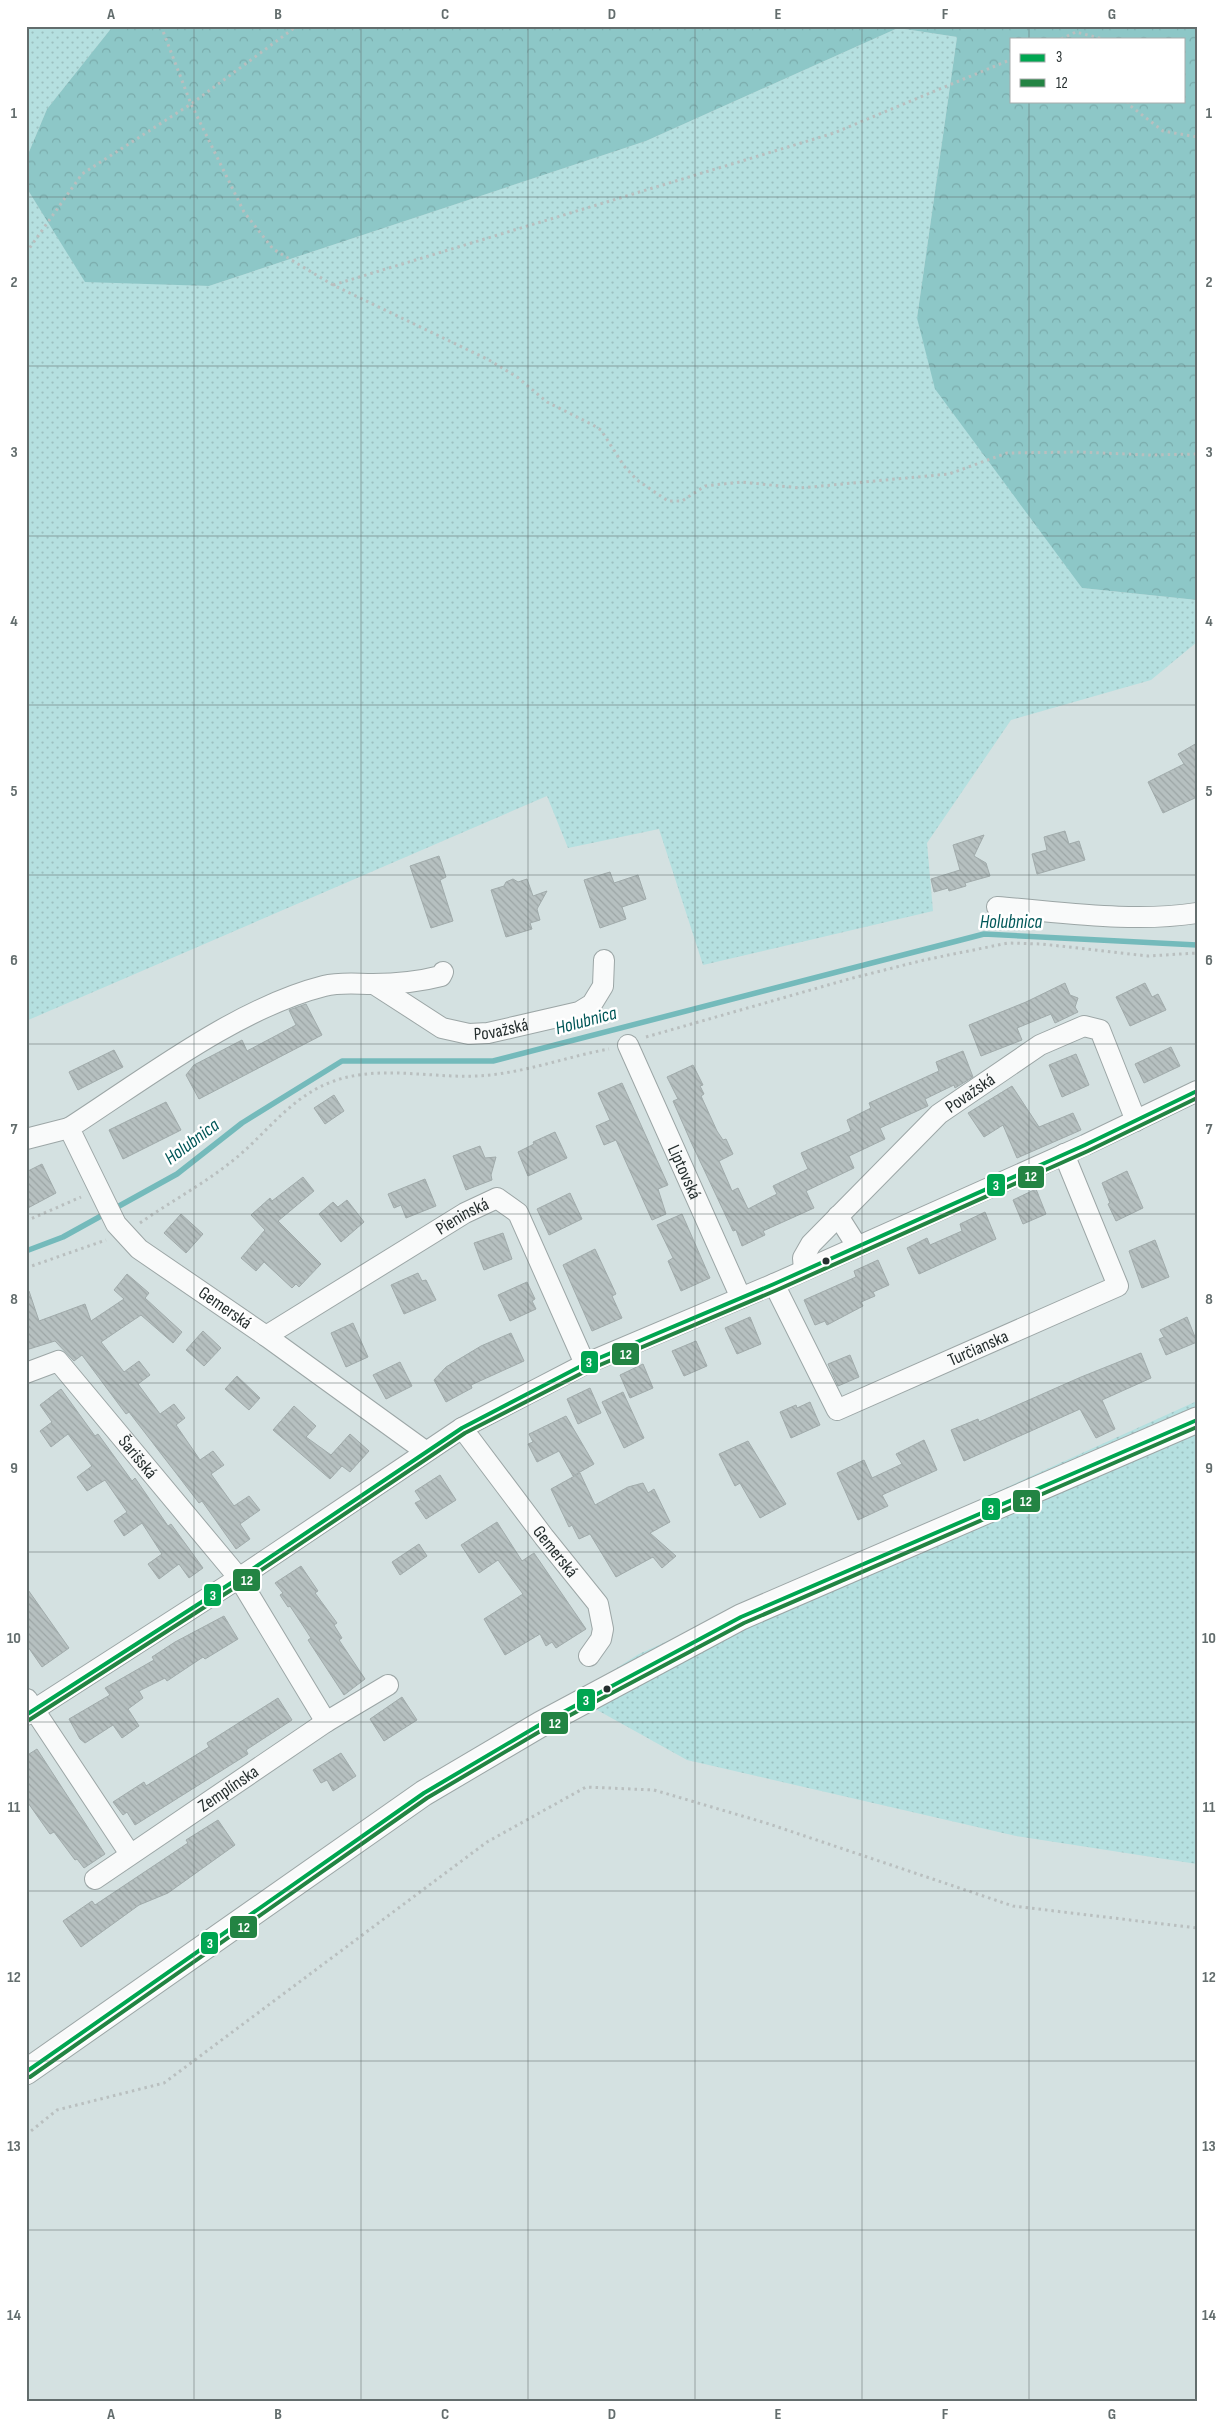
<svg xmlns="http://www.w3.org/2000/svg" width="1223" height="2427" font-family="'Sofia Sans Condensed',sans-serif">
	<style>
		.grass { fill: url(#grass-dots) }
		.forest { fill: url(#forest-crowns); fill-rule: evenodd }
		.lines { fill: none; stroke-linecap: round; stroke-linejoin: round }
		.stream { stroke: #74babb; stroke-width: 5.5 }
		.building { fill: url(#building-back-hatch); stroke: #a1abab }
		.minor-casing { stroke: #9ca6a6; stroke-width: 22 }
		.major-casing { stroke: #9ca6a6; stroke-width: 27 }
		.path { stroke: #b9bfbf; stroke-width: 3; stroke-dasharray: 2.5 4; stroke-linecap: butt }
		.minor { stroke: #f9fafa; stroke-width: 20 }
		.major { stroke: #f9fafa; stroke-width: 25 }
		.bus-1-casing { stroke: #fff; stroke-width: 8 }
		.bus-2-casing { stroke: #fff; stroke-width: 8 }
		.bus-1 { stroke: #00a651; stroke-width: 4 }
		.bus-2 { stroke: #238443; stroke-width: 4 }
		.grid { fill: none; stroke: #636d6d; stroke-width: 1; stroke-opacity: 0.55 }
		.bus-dot { fill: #262f2f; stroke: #fff; stroke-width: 2 }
		.labels { text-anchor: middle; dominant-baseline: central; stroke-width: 5; stroke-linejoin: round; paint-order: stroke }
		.street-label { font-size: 18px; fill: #262f2f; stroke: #fff }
		.water-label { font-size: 19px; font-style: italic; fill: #005758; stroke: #fff }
		.line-badge { stroke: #fff; stroke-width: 2 }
		.badge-label { font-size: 14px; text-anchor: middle; font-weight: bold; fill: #fff }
		.neatline { fill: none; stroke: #636d6d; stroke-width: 2 }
		.grid-label { font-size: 16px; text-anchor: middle; font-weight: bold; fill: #636d6d }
	</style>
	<defs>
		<pattern id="grass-dots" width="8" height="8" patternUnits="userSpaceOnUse" patternTransform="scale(1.25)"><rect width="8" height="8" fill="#b5e0e0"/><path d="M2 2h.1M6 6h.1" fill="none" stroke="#9cc0c0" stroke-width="1.8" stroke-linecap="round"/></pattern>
		<pattern id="forest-crowns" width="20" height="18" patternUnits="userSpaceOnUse" patternTransform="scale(1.25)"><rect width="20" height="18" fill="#8dc7c7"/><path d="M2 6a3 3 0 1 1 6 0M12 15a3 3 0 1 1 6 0" fill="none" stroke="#7aabab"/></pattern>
		<pattern id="building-back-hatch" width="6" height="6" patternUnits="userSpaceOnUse" patternTransform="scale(1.25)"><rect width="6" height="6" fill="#b6c0c0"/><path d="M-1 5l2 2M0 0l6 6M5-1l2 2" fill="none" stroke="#9ca5a5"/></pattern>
	</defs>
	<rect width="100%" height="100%" fill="#d4e1e1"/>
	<path class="grass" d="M26 26H113L47 109 26 159Z
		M898 28 957 37 917 318 1082 588 1197 600V642L1151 680 1011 720 927 843 933 911 703 965 659 829 568 848 547 796 26 1021V187L85 281 209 286 646 141Z
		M1197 1401V1864L1016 1836 687 1760 572 1696 639 1654Z"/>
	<path class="forest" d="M113 26H1197V600L1082 588 935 389 917 318 957 37 898 28 646 141 209 286 85 282 26 187V159L47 109ZM1012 39H1184V101H1012Z"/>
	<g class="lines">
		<path class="stream" d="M26 1251 63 1237 177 1174 242 1123 342 1061H493L984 934 1197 945"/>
	</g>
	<path class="building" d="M1197 743V797L1163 813 1148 782 1184 764 1178 754Z
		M1065 831 1069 844 1079 841 1085 860 1037 874 1032 854 1047 850 1044 837Z
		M984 835 974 856 986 863 990 876 965 883 966 886 949 891 948 888 934 892 931 879 960 870 953 845Z
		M439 856 446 877 440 880 453 921 431 928 410 866Z
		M610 872 614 883 638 875 646 899 622 907 626 919 600 928 584 880Z
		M513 879 518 882 527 879 533 896 547 891 537 909 540 920 530 923 532 929 506 937 491 890 504 886 506 882Z
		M1065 983 1070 995 1078 998 1075 1007 1078 1012 1055 1023 1051 1014 1017 1028 1022 1040 981 1056 969 1025 1026 1002Z
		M1145 983 1152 997 1158 994 1166 1010 1130 1026 1116 997Z
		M306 1004 322 1035 199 1099 186 1075 194 1065 242 1040 247 1051 296 1025 289 1010Z
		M1171 1047 1180 1066 1144 1083 1135 1064Z
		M114 1050 123 1067 78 1090 69 1072Z
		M963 1051 973 1077 955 1088 954 1085 925 1099 928 1106 880 1128 885 1139 849 1156 854 1168 806 1191 814 1208 763 1231 765 1235 742 1246 736 1230 733 1231 691 1142 673 1101 678 1099 667 1077 693 1065 703 1085 700 1086 704 1094 701 1096 717 1131 723 1140 726 1139 733 1154 719 1161 732 1191 738 1188 748 1209 777 1194 773 1186 808 1169 801 1153 851 1131 847 1120 871 1108 869 1103 939 1071 936 1062Z
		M1076 1054 1089 1085 1062 1097 1049 1065Z
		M622 1083 668 1185 658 1189 666 1214 652 1220 616 1140 604 1145 596 1126 610 1120 598 1093Z
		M1012 1086 1039 1127 1073 1113 1081 1130 1017 1158 1003 1125 984 1137 968 1113Z
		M334 1095 344 1111 325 1124 314 1108Z
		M166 1102 181 1130 123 1159 109 1130Z
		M555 1132 567 1158 528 1176 518 1152 534 1144 533 1142Z
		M480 1146 485 1158 496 1157 491 1175 492 1180 466 1190 453 1156Z
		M42 1164 56 1193 26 1209V1172Z
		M1127 1171 1143 1208 1116 1221 1108 1204 1110 1203 1102 1183Z
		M303 1177 314 1191 278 1221 321 1264 299 1287 296 1284 292 1288 264 1262 256 1271 241 1258 265 1230 251 1215 270 1198 272 1201Z
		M425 1179 436 1206 406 1218 401 1205 394 1208 388 1194Z
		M1036 1189 1046 1214 1023 1224 1013 1200Z
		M570 1193 582 1219 549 1235 537 1209Z
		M347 1200 364 1222 341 1242 319 1214 333 1202 338 1207Z
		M985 1212 996 1239 919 1274 907 1248 927 1238 930 1245 962 1231 960 1224Z
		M181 1214 203 1234 186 1253 164 1233Z
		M682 1214 710 1278 681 1291 668 1261 673 1258 657 1225Z
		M503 1233 512 1259 484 1270 474 1243Z
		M1155 1240 1169 1277 1142 1288 1129 1251Z
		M595 1249 616 1294 612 1296 622 1318 592 1331 563 1265Z
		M878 1260 889 1285 873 1292 875 1296 861 1302 863 1306 827 1325 825 1321 815 1325 804 1300 856 1277 854 1271Z
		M418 1273 422 1281 426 1280 436 1300 404 1314 391 1285Z
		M127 1274 149 1293 145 1298 182 1332 173 1343 141 1315 101 1342 124 1372 139 1361 150 1375 138 1384 160 1414 174 1404 185 1418 176 1425 200 1460 213 1451 224 1465 211 1474 234 1506 249 1496 260 1510 240 1524 250 1539 236 1549 202 1501 199 1503 129 1412 126 1414 82 1355 74 1361 55 1341 26 1350V1292L29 1291 39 1321 85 1304 91 1321 124 1299 114 1290Z
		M527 1282 535 1299 532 1301 536 1309 510 1321 498 1295Z
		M750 1317 761 1344 737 1354 725 1328Z
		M1187 1317 1197 1342 1166 1355 1159 1339 1164 1337 1160 1330Z
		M353 1323 368 1357 346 1367 331 1333Z
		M203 1331 221 1348 204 1366 186 1350Z
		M511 1333 524 1361 471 1385 472 1388 446 1402 434 1380 446 1367 481 1346Z
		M696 1341 707 1366 684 1376 672 1351Z
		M1141 1353 1151 1378 1102 1400 1115 1429 1096 1438 1080 1409 964 1461 951 1430 978 1419 979 1422 1081 1377Z
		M850 1355 859 1377 838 1386 828 1364Z
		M400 1362 412 1386 386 1399 373 1375Z
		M643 1364 653 1388 630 1398 620 1375Z
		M237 1376 260 1398 249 1410 225 1389Z
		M590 1388 601 1413 578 1424 567 1399Z
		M61 1389 95 1436 98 1434 132 1481 135 1478 168 1526 171 1524 203 1568 189 1578 179 1564 159 1579 148 1564 162 1554 142 1523 124 1536 114 1521 127 1512 105 1480 87 1491 77 1477 92 1466 68 1434 51 1447 40 1431 52 1422 40 1405Z
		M623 1392 644 1438 624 1448 602 1402Z
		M810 1402 820 1425 791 1438 780 1412 796 1405 797 1408Z
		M294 1406 316 1426 306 1437 331 1455 350 1434 369 1451 350 1472 342 1466 330 1479 273 1430Z
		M566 1416 594 1464 573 1476 559 1451 537 1462 528 1444 533 1442 529 1434Z
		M924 1440 937 1470 882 1495 888 1506 858 1520 837 1473 864 1460 872 1478 902 1464 896 1454Z
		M748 1441 786 1504 760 1518 740 1483 735 1486 719 1454Z
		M580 1473 595 1505 628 1487 643 1483 648 1493 654 1489 670 1522 650 1533 676 1556 662 1568 653 1557 616 1577 590 1534 579 1539 572 1525 569 1527 551 1489Z
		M440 1475 456 1500 426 1519 415 1503 421 1500 415 1491Z
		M497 1522 522 1561 534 1553 586 1629 556 1648 552 1642 546 1646 540 1634 505 1655 484 1619 523 1594 498 1560 479 1573 461 1545Z
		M419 1544 427 1556 400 1575 392 1562Z
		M301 1566 318 1591 315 1593 337 1623 334 1625 342 1638 339 1640 365 1679 344 1695 308 1640 311 1638 290 1606 288 1607 280 1595 283 1593 275 1583Z
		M26 1587 69 1648 42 1667 26 1644Z
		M224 1616 238 1639 205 1659 203 1657 167 1681 165 1678 139 1691 143 1698 128 1709 139 1726 122 1738 113 1725 85 1743 80 1739 69 1719 110 1695 105 1688 154 1660 152 1657 175 1642Z
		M402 1697 417 1720 384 1741 370 1719Z
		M278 1698 292 1720 246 1750 248 1754 135 1825 127 1812 123 1815 113 1802 144 1782 146 1786 209 1747 207 1743Z
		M37 1749 105 1854 84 1868 77 1859 75 1860 54 1832 50 1834 26 1800V1756Z
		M341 1753 356 1776 333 1791 327 1780 321 1783 313 1770Z
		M218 1820 235 1845 168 1893 139 1905 81 1947 63 1921 92 1901 95 1905 188 1843 186 1840Z"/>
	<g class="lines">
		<g class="minor-casing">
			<g id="minor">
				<path d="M997 907C1062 912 1132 923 1197 913"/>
				<path id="s1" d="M374 984 442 1028 469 1034 488 1033 579 1012 592 1004 603 986 604 960"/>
				<path id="s2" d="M628 1045 741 1298"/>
				<path d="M26 1139 69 1128"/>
				<path d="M838 1216 857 1246"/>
				<path id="s3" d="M804 1270 803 1258 811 1244 939 1114 1040 1045 1084 1026 1100 1030 1136 1121"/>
				<path id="s4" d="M774 1284 837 1410 1118 1286 1064 1154"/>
				<path id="s5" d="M266 1336 465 1213 497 1198 518 1213 585 1364"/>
				<path id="s6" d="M26 1373 58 1361 239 1578 326 1722 388 1685"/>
				<path id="s7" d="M462 1428 544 1537 598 1604 603 1629 601 1639 589 1656"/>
				<path d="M425 1451 266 1336 139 1249 116 1224 69 1128C145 1079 237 1008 324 986 340 982 356 984 373 984 396 984 418 982 441 976L443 972"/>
				<path d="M27 1699 130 1854"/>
				<path d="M26 1715 239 1578 462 1428 585 1364 774 1284 1085 1145 1197 1091"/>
				<path id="s8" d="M95 1879 326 1722"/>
			</g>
		</g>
		<g class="major-casing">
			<path id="major" d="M26 2072 424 1793 541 1724 741 1617 1197 1420"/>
		</g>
		<path class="path" d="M161 26 191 104 244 212 273 249 333 285 489 360 517 377 547 402 593 425 601 430 624 466 637 480 668 501H682L705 486 741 482 800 488 949 474 1007 453 1078 452 1150 455 1197 454
			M1061 39 1076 32 1103 39
			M1128 101V104L1163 131 1197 137
			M26 253 82 174 191 104 297 26
			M333 285 834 133 1012 59
			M646 1037 849 979 924 960 1008 943 1042 944 1148 956 1197 953
			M26 1221 81 1197
			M140 1223C170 1202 202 1185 231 1162 265 1136 290 1096 334 1081 379 1065 429 1078 476 1076 522 1074 565 1057 609 1049
			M26 1268 106 1240
			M26 2135 57 2110 164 2083 487 1842 586 1787 654 1790 766 1823 1013 1906 1197 1928"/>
		<use href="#minor" class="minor"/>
		<use href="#major" class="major"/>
		<g class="bus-1-casing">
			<path id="bus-1" d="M26 1715 239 1578 462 1428 585 1364 774 1284 1085 1145 1197 1091
				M26 2072 424 1793 541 1724 741 1617 1197 1420"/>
		</g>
		<g class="bus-2-casing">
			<path id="bus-2" d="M29 1720 242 1583 465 1433 588 1370 777 1290 1088 1151 1197 1098
				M30 2077 427 1798 544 1729 744 1623 1197 1427"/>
		</g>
		<use href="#bus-1" class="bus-1"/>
		<use href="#bus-2" class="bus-2"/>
	</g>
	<path class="grid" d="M194 26V2401M361 26V2401M528 26V2401M695 26V2401M862 26V2401M1029 26V39M1029 101V2401M26 197H1197M26 366H1197M26 536H1197M26 705H1197M26 875H1197M26 1044H1197M26 1214H1197M26 1383H1197M26 1552H1197M26 1722H1197M26 1891H1197M26 2061H1197M26 2230H1197"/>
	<g class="bus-dot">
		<circle cx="826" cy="1261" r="4.5"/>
		<circle cx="607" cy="1689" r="4.5"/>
	</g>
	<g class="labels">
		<g class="street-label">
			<text stroke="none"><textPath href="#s1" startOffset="141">Považská</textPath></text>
			<text stroke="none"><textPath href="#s3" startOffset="248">Považská</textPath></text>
			<text stroke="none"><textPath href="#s2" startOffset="139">Liptovská</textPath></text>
			<text stroke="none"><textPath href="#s5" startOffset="230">Pieninská</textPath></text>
			<text transform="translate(225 1308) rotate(35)">Gemerská</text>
			<text stroke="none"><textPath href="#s4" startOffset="295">Turčianska</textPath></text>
			<text stroke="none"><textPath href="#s6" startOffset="159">Šarišská</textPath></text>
			<text stroke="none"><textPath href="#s7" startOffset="155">Gemerská</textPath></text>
			<text stroke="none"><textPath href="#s8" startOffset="161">Zemplínska</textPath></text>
		</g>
		<g class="water-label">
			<text x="1011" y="922">Holubnica</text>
			<text transform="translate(586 1021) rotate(-15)">Holubnica</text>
			<text transform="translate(192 1142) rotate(-37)">Holubnica</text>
		</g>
	</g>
	<g class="line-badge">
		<rect x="1017" y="1165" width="28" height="24" rx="5" fill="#238443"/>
		<rect x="986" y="1173" width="20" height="24" rx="5" fill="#00a651"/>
		<rect x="611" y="1342" width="29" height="24" rx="5" fill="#238443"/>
		<rect x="580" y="1350" width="19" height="24" rx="5" fill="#00a651"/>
		<rect x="1012" y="1489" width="29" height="24" rx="5" fill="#238443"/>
		<rect x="981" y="1497" width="20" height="24" rx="5" fill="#00a651"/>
		<rect x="232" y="1568" width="29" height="24" rx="5" fill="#238443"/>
		<rect x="203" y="1583" width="19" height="24" rx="5" fill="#00a651"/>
		<rect x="576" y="1688" width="20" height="24" rx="5" fill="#00a651"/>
		<rect x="540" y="1711" width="29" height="24" rx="5" fill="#238443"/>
		<rect x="229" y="1915" width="29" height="24" rx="5" fill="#238443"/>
		<rect x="200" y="1931" width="19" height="24" rx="5" fill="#00a651"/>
	</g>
	<g class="badge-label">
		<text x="1031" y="1181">12</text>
		<text x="996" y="1190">3</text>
		<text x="626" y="1359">12</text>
		<text x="589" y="1367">3</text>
		<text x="1026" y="1506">12</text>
		<text x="991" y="1514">3</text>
		<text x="247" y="1585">12</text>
		<text x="213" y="1600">3</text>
		<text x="586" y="1705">3</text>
		<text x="555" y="1728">12</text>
		<text x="244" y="1932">12</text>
		<text x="210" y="1948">3</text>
	</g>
	<rect width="1223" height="2427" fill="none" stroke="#ffffff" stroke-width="55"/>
	<rect x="1010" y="38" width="175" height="65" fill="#ffffff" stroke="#a8acac"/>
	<rect x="1020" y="54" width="25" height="8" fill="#00a651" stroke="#a8acac"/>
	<text x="1056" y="62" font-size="15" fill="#262f2f">3</text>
	<rect x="1020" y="79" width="25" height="8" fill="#238443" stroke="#a8acac"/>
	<text x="1056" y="88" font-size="15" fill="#262f2f">12</text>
	<rect x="28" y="28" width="1168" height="2372" class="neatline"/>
	<g class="grid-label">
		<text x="111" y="19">A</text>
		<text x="278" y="19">B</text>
		<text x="445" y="19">C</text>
		<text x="612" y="19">D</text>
		<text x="778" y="19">E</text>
		<text x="945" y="19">F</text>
		<text x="1112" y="19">G</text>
		<text x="14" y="118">1</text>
		<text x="1209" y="118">1</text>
		<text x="14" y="287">2</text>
		<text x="1209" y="287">2</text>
		<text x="14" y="457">3</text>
		<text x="1209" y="457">3</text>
		<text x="14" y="626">4</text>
		<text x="1209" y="626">4</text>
		<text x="14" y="796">5</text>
		<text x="1209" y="796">5</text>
		<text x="14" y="965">6</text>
		<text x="1209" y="965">6</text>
		<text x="14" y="1134">7</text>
		<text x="1209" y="1134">7</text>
		<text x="14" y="1304">8</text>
		<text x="1209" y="1304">8</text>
		<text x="14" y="1473">9</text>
		<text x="1209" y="1473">9</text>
		<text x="14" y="1643">10</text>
		<text x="1209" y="1643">10</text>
		<text x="14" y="1812">11</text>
		<text x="1209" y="1812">11</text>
		<text x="14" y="1982">12</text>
		<text x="1209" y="1982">12</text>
		<text x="14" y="2151">13</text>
		<text x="1209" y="2151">13</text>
		<text x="14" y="2320">14</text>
		<text x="1209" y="2320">14</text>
		<text x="111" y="2419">A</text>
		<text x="278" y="2419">B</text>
		<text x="445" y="2419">C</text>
		<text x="612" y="2419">D</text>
		<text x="778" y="2419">E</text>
		<text x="945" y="2419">F</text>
		<text x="1112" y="2419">G</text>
	</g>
</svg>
